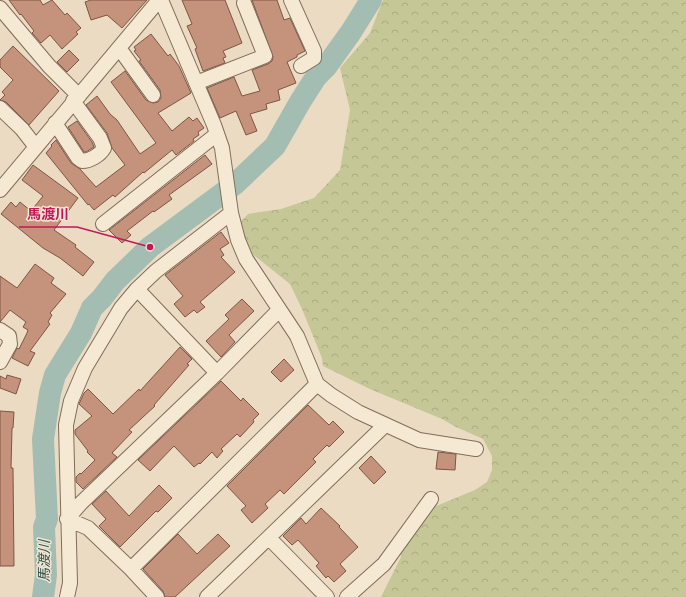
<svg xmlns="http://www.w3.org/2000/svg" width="686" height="597" font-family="'Source Serif 4','Noto Sans JP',serif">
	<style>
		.forest { fill: url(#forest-crowns) }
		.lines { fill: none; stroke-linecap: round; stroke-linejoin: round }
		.river { stroke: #a4bdb3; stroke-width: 22 }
		.building { fill: #c5937b; stroke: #7f5543 }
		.minor-casing { stroke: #826c5b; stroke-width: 16 }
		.minor { stroke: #f6e9d4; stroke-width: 14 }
		.labels { text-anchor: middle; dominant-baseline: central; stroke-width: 3; stroke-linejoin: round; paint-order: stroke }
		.water-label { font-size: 14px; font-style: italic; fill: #2e524c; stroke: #f2e6d1 }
		.leader { fill: none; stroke: #c2185b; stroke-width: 1.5 }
		.callout-dot { fill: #c2185b; stroke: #f2e6d1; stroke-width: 1.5 }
		.callout-label { font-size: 14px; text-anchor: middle; font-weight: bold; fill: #c2185b; stroke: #f2e6d1; stroke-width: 3; stroke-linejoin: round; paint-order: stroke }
	</style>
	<defs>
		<pattern id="forest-crowns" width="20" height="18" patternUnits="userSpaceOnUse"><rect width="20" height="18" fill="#c5c797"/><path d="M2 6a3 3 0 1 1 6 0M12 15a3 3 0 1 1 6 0" fill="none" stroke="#aaab82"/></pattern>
	</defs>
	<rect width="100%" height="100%" fill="#eadbc2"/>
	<path class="forest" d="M383 0H686V597H381L401 557V531L429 509 475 490 487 482 492 470V456L483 439 454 426 442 419 370 389 323 366 322 358 302 309 290 284 246 249 235 228 248 214 281 209 314 198 340 170 350 110 340 68 370 33Z"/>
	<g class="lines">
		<path class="river" d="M43 597 46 575 44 527 47 519 43 439 50 393 55 375 81 333 92 308 102 298 115 281 150 247 235 184 275 146 300 102 316 77 326 67 351 32 371 0"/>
	</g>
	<path class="building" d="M9 0H40L43 5 52 0 65 15 67 13 81 28 76 32 78 34 62 49 50 35 41 43 32 33 34 31 21 14 20 15Z
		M91 0H147L122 28 107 15 91 20 85 2Z
		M182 0H225L242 43 223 51 226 57 223 58 225 63 203 71 195 49 197 48 187 26 192 24Z
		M252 0H277L284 20 290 18 305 51 297 55V57L287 62 296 83 278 90 280 100 266 104 267 109 250 114 257 131 246 135 236 111 220 118 207 88 234 77 242 96 260 91 252 70 268 64 272 61 273 57Z
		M151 34 168 56 170 54 179 66 191 93 158 113 172 131 189 117 193 121 197 118 204 128 198 132 199 135 193 139 194 141 176 155 172 150 144 173 143 172 115 197 113 195 94 210 89 204 88 205 46 153 52 146 51 145 56 140 71 163 80 169 96 187 125 165 112 148 107 133 86 105 97 96 110 114 117 120 140 154 156 143 111 82 125 71 146 100 153 103 158 102 161 98 160 90 139 61 141 60 134 51 136 50 134 47Z
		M13 46 59 91 29 125 6 102 0 100 5 95 2 92 13 80 0 67V60Z
		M69 50 79 60 67 72 57 62Z
		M77 121 92 142 94 147 86 152H84L68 127Z
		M205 155 212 164 169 195 172 199 154 212 153 211 127 231 131 235 122 243 109 230Z
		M33 165 78 198 54 230 76 245 75 247 94 262 83 276 60 258 43 248 1 214 11 202 16 207 20 202 31 211 43 196 22 180Z
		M221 232 229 243 220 249 224 255 221 257 235 272 200 302 205 307 197 313 194 310 185 317 174 304 183 296 165 275Z
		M35 264 54 278 51 283 66 294 50 313 52 315 48 322 50 324 30 351 35 353 28 366 12 358 17 348 19 349 27 333 28 330 23 327 26 322 10 310 0 322V276L17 288Z
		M242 299 254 311 229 335 235 342 221 357 206 341 229 319 225 315Z
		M180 347 192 359 187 364 189 365 154 405 155 406 129 430 132 432 112 453 117 457 83 489 76 482V477L80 473 81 474 95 460 87 452 88 451 75 434V430L92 416 79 404 84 393 88 389 113 414 139 389 140 391Z
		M284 359 294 370 281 382 271 372Z
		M7 375 21 379 16 394 0 388V376L6 379Z
		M221 381 241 401 243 398 259 414 253 420 254 422 240 437 237 434 221 449 223 451 217 458 212 452 200 464 199 463 194 467 174 446 150 471 138 460Z
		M308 405 329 425 333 421 344 432 329 447 327 445 313 459 316 462 284 494 280 490 265 504 268 508 252 523 241 510 246 506 227 486Z
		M0 411 14 412 13 428H12L11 468H13L14 566H0Z
		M438 452 456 454 455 470 436 469Z
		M371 456 386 472 374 484 359 468Z
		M159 485 172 498 158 512 156 511 120 547 99 526 106 519 92 504 106 491 129 516Z
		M321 508 340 526 339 527 358 547 340 564 346 571 334 582 328 576 326 578 316 566 319 563 298 540 292 545 283 536 301 518 306 524Z
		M178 534 197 554 218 534 230 546 175 597H165L163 591 143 569Z"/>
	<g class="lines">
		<g class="minor-casing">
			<path id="minor" d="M161 0 214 125 222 148 231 213 238 240 246 259 297 336 317 384 331 395 358 412 419 440 476 449
				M291 0 314 51V58L301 66
				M0 8 49 66 79 96
				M119 48 153 95
				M196 83 265 56 244 3
				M0 108 22 129 36 147
				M55 123 78 158 82 161C90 161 100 155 104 148L100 138 73 101
				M0 190 159 0
				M103 224 217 134
				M137 289 217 373
				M0 330 9 336 10 344 0 362
				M269 538 327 597
				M131 569 317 384
				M67 597 70 583 66 425 71 401 85 368 121 308 137 289 156 271 231 213
				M157 597 131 569 88 528 67 519 81 503 217 373 279 310
				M207 597 385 425
				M347 597 384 564 431 499"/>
		</g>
		<use href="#minor" class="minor"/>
	</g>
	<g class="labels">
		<g class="water-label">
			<text transform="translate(44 561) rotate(-90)">馬渡川</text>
		</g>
	</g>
	<path class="leader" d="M150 247L77 227H19"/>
	<circle class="callout-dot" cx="150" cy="247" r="4"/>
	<g class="callout-label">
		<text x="48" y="219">馬渡川</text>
	</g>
</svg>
